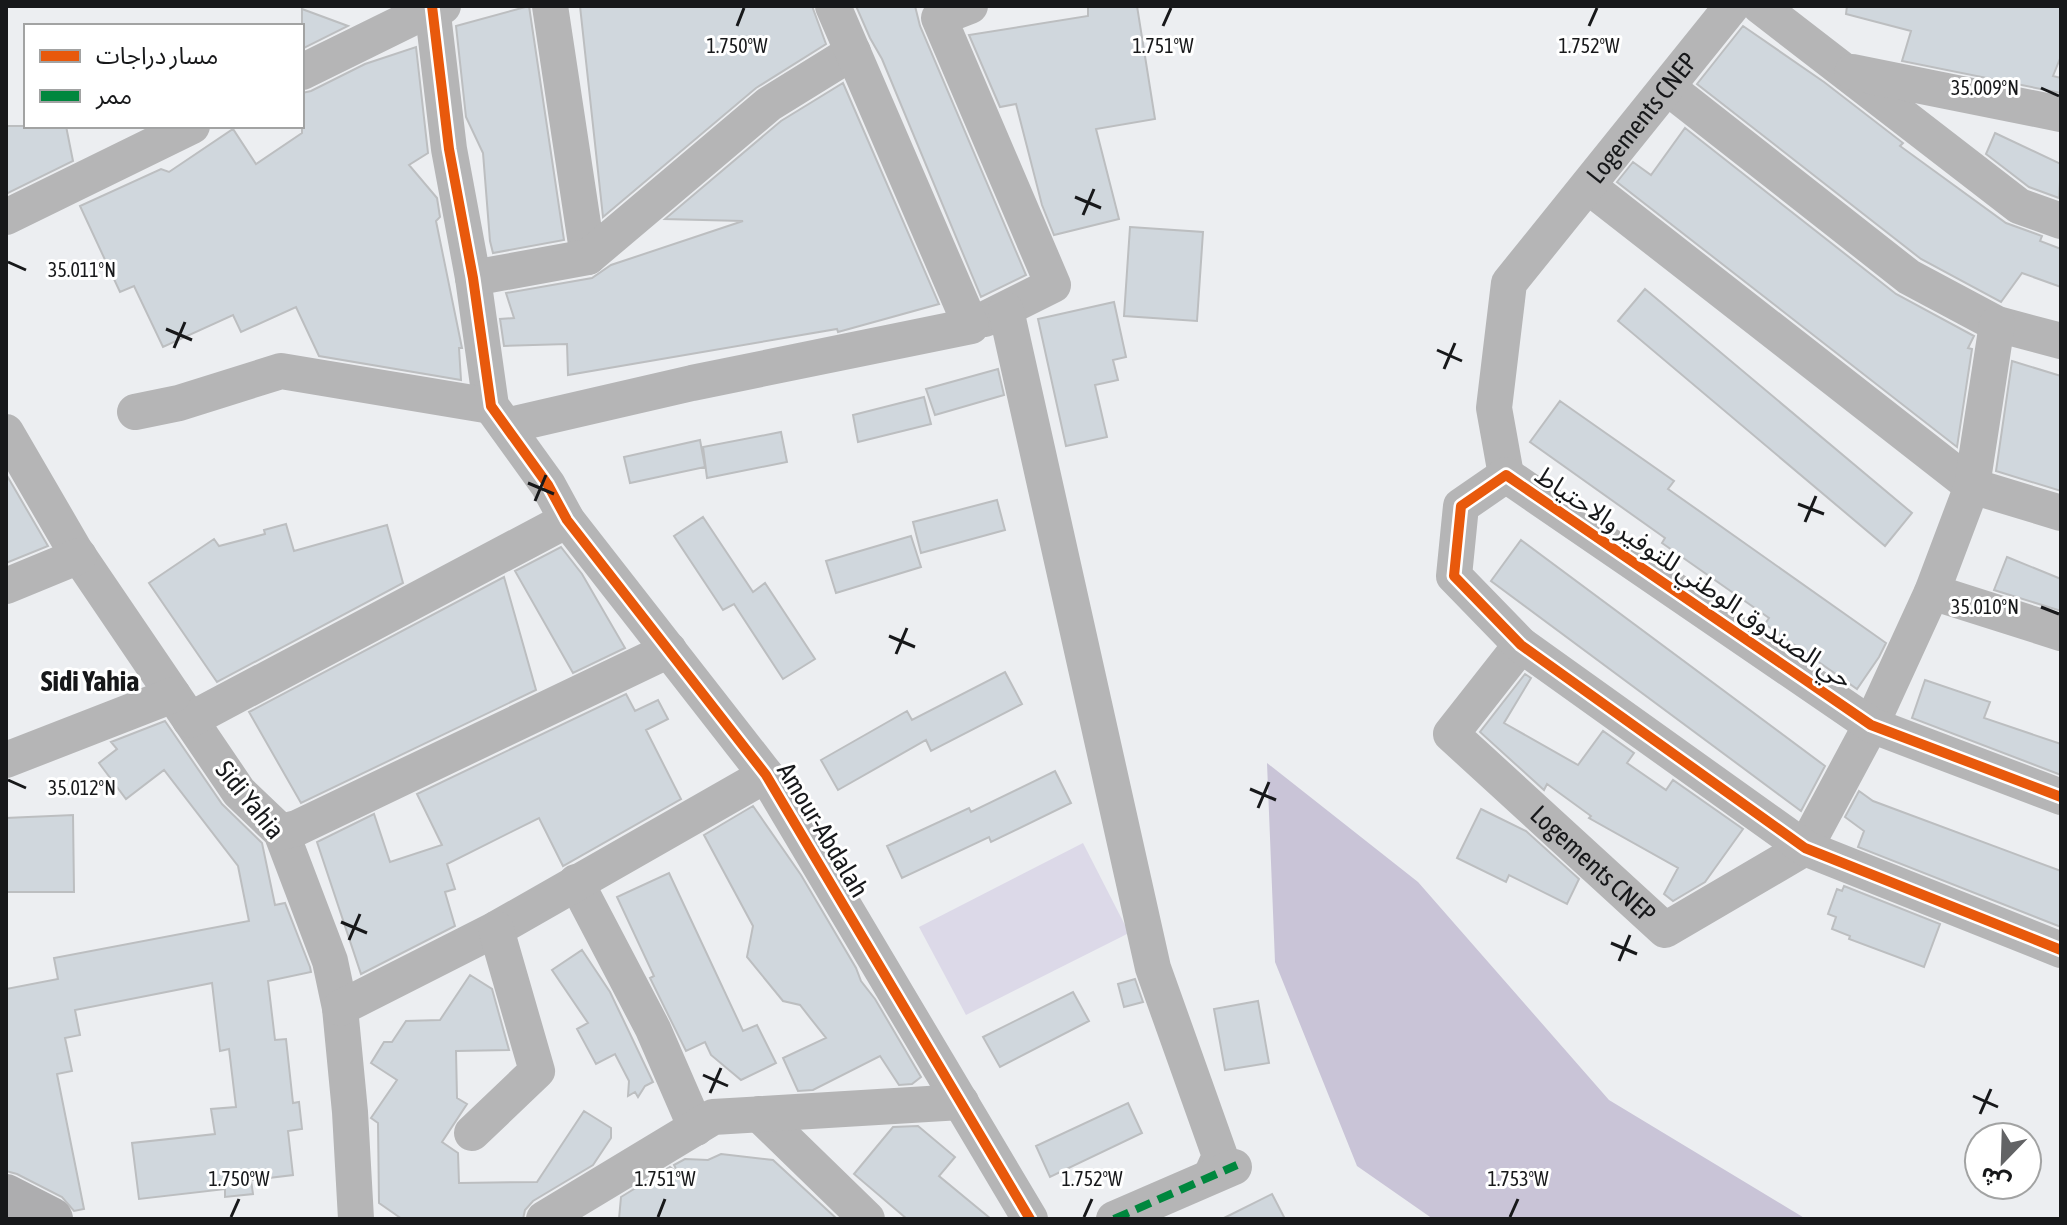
<svg xmlns="http://www.w3.org/2000/svg" width="2067" height="1225" font-family="'Asap Condensed','Noto Sans Arabic',sans-serif">
	<style>
		.green { fill: #dcd9e8 }
		.forest { fill: #c9c4d7 }
		.building { fill: #d0d7dd; stroke: #bcbec0; stroke-width: 2 }
		.lines { fill: none; stroke-linecap: round; stroke-linejoin: round }
		.minor { stroke: #b5b5b6; stroke-width: 36 }
		.major { stroke: #adadaf; stroke-width: 44 }
		.quiet { stroke: #00873e; stroke-width: 8; stroke-dasharray: 16 8; stroke-linecap: butt }
		.cycleway-casing { stroke: #fff; stroke-width: 15 }
		.cycleway { stroke: #e8590c; stroke-width: 10 }
		.ticks { fill: none; stroke: #17181a; stroke-width: 3 }
		.labels { text-anchor: middle; dominant-baseline: central; stroke-width: 6; stroke-linejoin: round; paint-order: stroke }
		.street-label { font-size: 26px; fill: #17181a; stroke: #fff }
		.neighbourhood-label { font-size: 28px; font-weight: bold; fill: #17181a; stroke: #fff }
		.ticks-label { font-size: 20px; text-anchor: middle; fill: #17181a; stroke: #fff; stroke-width: 6; stroke-linejoin: round; paint-order: stroke }
	</style>
	<rect width="100%" height="100%" fill="#eceef1"/>
	<path class="green" d="M1083 843 1129 933 966 1015 919 927Z"/>
	<path class="forest" d="M1267 763 1418 882 1609 1100 1806 1219H1433L1357 1166 1275 962Z"/>
	<path class="building" d="M529 6 564 240 493 253 490 241 483 153 466 117 456 26Z
		M580 6H812L826 44 756 88 603 217Z
		M856 6H915L920 26 1026 275 981 297 882 59 870 38Z
		M1088 6H1137L1155 119 1096 129 1119 219 1054 235 1042 205 1016 104 1000 107 969 35 1088 16Z
		M1847 6H2061V56L2053 76 2061 78V93L1902 61 1911 31 1846 14Z
		M302 9 348 26 302 49Z
		M1743 26 1824 82 1903 143 1900 146 2006 223 2042 236 2040 241 2061 249V287L2022 273 2001 302 1921 259 1697 84Z
		M416 47 428 153 409 165 437 198 440 217 436 221 462 348H459L461 380 319 356 296 307 241 332 233 315 163 347 134 286 120 292 80 206 161 169 169 172 233 129 256 164 302 133V93L311 91 365 64Z
		M843 83 939 304 838 332 837 329 568 375 567 344 504 346 500 319 514 318 506 293 592 278 611 265 743 221 665 219 781 121Z
		M6 126H66L73 161 6 194Z
		M1685 128 1896 294 1974 336 1968 348 1972 349 1957 447 1617 182 1633 162 1651 175Z
		M1995 133 2061 164 2059 198 2029 187 1986 154Z
		M1130 227 1203 232 1197 321 1124 316Z
		M1645 289 1912 513 1885 546 1618 321Z
		M1114 302 1126 357 1113 360 1118 380 1095 385 1107 437 1066 446 1038 319Z
		M2012 361 2061 376V491L1996 471Z
		M998 369 1004 395 935 415 926 389Z
		M924 397 931 424 858 442 853 415Z
		M1560 401 1674 481 1668 489 1886 643 1879 657 1857 689 1765 624 1769 618 1662 543 1665 538 1530 442Z
		M781 432 787 462 707 478 703 447Z
		M700 440 705 467 630 483 624 457Z
		M6 474 48 546 6 563Z
		M997 500 1005 530 921 553 913 522Z
		M703 517 753 592 765 583 815 659 783 679 734 604 723 610 674 536Z
		M286 524 294 551 387 525 403 583 217 682 149 583 214 539 219 546 265 534 264 530Z
		M911 536 921 567 836 593 826 561Z
		M1521 540 1825 766 1801 811 1491 581Z
		M561 547 582 574 625 648 573 673 515 571Z
		M2007 557 2061 579V611L1994 590Z
		M504 577 536 690 301 803 249 712Z
		M1005 672 1022 704 931 751 926 740 838 790 821 760 907 711 912 720Z
		M1525 674 1531 678 1504 723 1578 765 1603 731 1634 753 1627 763 1666 790 1673 780 1743 829 1705 882 1673 901 1664 894 1678 868 1589 818 1591 816 1547 784 1544 790 1480 732Z
		M1925 680 1990 702 1984 718 2061 744V775L1912 718Z
		M626 694 635 711 658 700 668 719 646 730 681 799 563 866 539 818 447 864 455 889 445 892 455 926 361 974 317 842 374 814 390 862 442 845 417 794Z
		M165 721 222 804 262 843 275 905 285 903 310 967 311 972 268 981 275 1040 286 1039 293 1103 299 1102 302 1129 288 1131 293 1175 251 1180 253 1194 225 1197V1189L139 1199 132 1143 215 1134 211 1109 236 1107 229 1049 220 1051 212 983 75 1010 80 1035 65 1038 72 1071 57 1074 84 1209 74 1211 62 1197 17 1174 6 1171V989L58 979 54 958 249 921 238 866 164 770 126 799 99 763 117 749 111 742Z
		M1055 771 1071 803 991 842 989 837 902 878 887 846 969 808 971 812Z
		M1859 791 1873 801 2061 871V927L1858 847 1864 831 1845 817Z
		M753 806 801 875 856 968 861 981 875 999 921 1077 912 1084 899 1085 880 1056 813 1090 798 1091 783 1058 826 1038 800 1005 783 1001 747 957 753 926 704 835Z
		M1481 809 1526 831 1579 879 1567 904 1509 875 1506 882 1457 858Z
		M73 815 74 892H6V818Z
		M669 873 743 1031 757 1025 776 1063 741 1080 711 1055 705 1042 686 1051 650 978 654 976 617 897Z
		M1844 886 1940 924 1924 967 1849 939 1850 936 1832 929 1836 917 1828 914 1837 889 1842 891Z
		M582 950 610 992 653 1082 645 1086 638 1097 635 1092 628 1096 629 1081 615 1054 596 1064 577 1029 588 1023 552 970Z
		M470 975 492 989 509 1050 456 1051 457 1098 467 1104 442 1142 458 1153 459 1183 537 1182 584 1111 611 1128V1138L593 1165 533 1201 525 1210 523 1219H402L379 1203 378 1123 371 1118 397 1080 371 1063 384 1042H392L406 1021 440 1020Z
		M1135 979 1143 1002 1124 1007 1118 984Z
		M1073 992 1089 1021 1000 1067 983 1037Z
		M1258 1001 1269 1063 1225 1070 1214 1009Z
		M1128 1103 1142 1133 1050 1177 1036 1146Z
		M918 1126 955 1157 939 1176 991 1219H907L854 1174 893 1127Z
		M721 1154 773 1160 837 1219H619L621 1197 670 1167 678 1173 674 1165 685 1159 708 1160Z
		M1272 1194 1285 1219H1222Z"/>
	<g class="lines">
		<g class="minor">
			<path d="M432 6 449 149 473 278 491 406 548 485 567 520 766 775 1030 1219"/>
			<path d="M550 6 588 257"/>
			<path d="M970 6 939 18 1053 285 985 319"/>
			<path d="M1760 6 2019 206 2061 221"/>
			<path d="M302 72 432 8 443 6"/>
			<path d="M1852 72 2061 114"/>
			<path d="M1667 87 1909 277 1997 324 2061 341"/>
			<path d="M1588 186 1972 486 2061 513"/>
			<path d="M6 217 192 126"/>
			<path d="M473 278 588 257 769 104 853 52"/>
			<path d="M1006 310 1153 968 1220 1156 1211 1176"/>
			<path d="M135 412 179 403 281 371 491 406"/>
			<path d="M506 426 692 383 971 326 833 6"/>
			<path d="M6 432 74 549 239 792 281 832 330 961 340 1008 350 1112 356 1219"/>
			<path id="s1" d="M1506 475 1494 408 1509 283 1732 6"/>
			<path d="M6 586 79 556"/>
			<path d="M1932 592 2061 633"/>
			<path id="s2" d="M1521 645 1451 734 1665 930 1805 848 1871 725 1932 592 1972 486 1997 324"/>
			<path d="M190 720 567 520"/>
			<path d="M6 760 173 695"/>
			<path d="M2061 797 1871 725 1506 475 1461 506 1454 576 1521 645 1805 848 2061 950"/>
			<path d="M281 832 297 828 669 650"/>
			<path d="M576 882 653 1029 696 1128"/>
			<path d="M340 1008 496 929 766 775"/>
			<path d="M759 1114 867 1219"/>
			<path d="M472 1133 537 1071 496 929"/>
			<path d="M544 1219 713 1117 961 1102"/>
			<path d="M1114 1219 1234 1167"/>
		</g>
		<path class="major" d="M6 1196 51 1219"/>
		<path class="quiet" d="M1114 1219 1237 1165"/>
		<g class="cycleway-casing">
			<path id="cycleway" d="M432 6 449 149 473 278 491 406 548 485 567 520 766 775 1030 1219
				M2061 797 1871 725 1506 475 1461 506 1454 576 1521 645 1805 848 2061 950"/>
		</g>
		<use href="#cycleway" class="cycleway"/>
	</g>
	<path class="ticks" d="M737 26 744 8M1163 26 1171 8M1589 26 1597 8M2041 88 2059 96M1075 197 1101 208M1083 215 1094 189M8 262 26 270M166 329 192 340M174 348 185 322M1437 350 1462 361M1444 369 1455 343M528 483 554 494M535 501 546 475M1798 504 1824 514M1805 522 1816 496M2041 607 2059 614M889 636 915 647M896 654 907 628M8 780 26 788M1250 789 1276 800M1258 808 1269 782M341 922 367 933M349 940 360 914M1611 943 1637 954M1619 961 1630 935M703 1075 728 1086M710 1093 721 1068M1973 1096 1998 1107M1980 1114 1991 1089M231 1217 239 1199M658 1217 665 1199M1084 1217 1092 1199M1510 1217 1518 1199"/>
	<g class="labels">
		<g class="street-label">
			<text stroke="none"><textPath href="#s1" startOffset="406">Logements CNEP</textPath></text>
			<text transform="translate(1694 577) rotate(34)">حي الصندوق الوطني للتوفير والاحتياط</text>
			<text transform="translate(250 800) rotate(51)">Sidi Yahia</text>
			<text transform="translate(823 830) rotate(59)">Amour-Abdalah</text>
			<text stroke="none"><textPath href="#s2" startOffset="306">Logements CNEP</textPath></text>
		</g>
		<g class="neighbourhood-label">
			<text x="90" y="681">Sidi Yahia</text>
		</g>
	</g>
	<g class="ticks-label">
		<text x="737" y="53">1.750°W</text>
		<text x="1163" y="53">1.751°W</text>
		<text x="1589" y="53">1.752°W</text>
		<text x="1985" y="95">35.009°N</text>
		<text x="82" y="277">35.011°N</text>
		<text x="1985" y="614">35.010°N</text>
		<text x="82" y="795">35.012°N</text>
		<text x="239" y="1186">1.750°W</text>
		<text x="665" y="1186">1.751°W</text>
		<text x="1092" y="1186">1.752°W</text>
		<text x="1518" y="1186">1.753°W</text>
	</g>
	<rect width="2067" height="1225" fill="none" stroke="#17181a" stroke-width="16"/>
	<rect x="24" y="24" width="280" height="104" fill="#ffffff" stroke="#a2a3a3" stroke-width="2"/>
	<rect x="40" y="50" width="40" height="12" fill="#e8590c" stroke="#a2a3a3" stroke-width="2"/>
	<text x="96" y="64" font-size="24" fill="#17181a">مسار دراجات</text>
	<rect x="40" y="90" width="40" height="12" fill="#00873e" stroke="#a2a3a3" stroke-width="2"/>
	<text x="96" y="104" font-size="24" fill="#17181a">ممر</text>
	<g transform="translate(2003 1161) rotate(203)"><circle r="38" fill="#ffffff" stroke="#a2a3a3" stroke-width="2"/>
	<path d="M0-6L14 30L0 20L-14 30Z" fill="#626365"/>
	<text y="-12" font-size="22" font-weight="bold" text-anchor="middle" fill="#17181a">ش</text>
	</g>
</svg>
